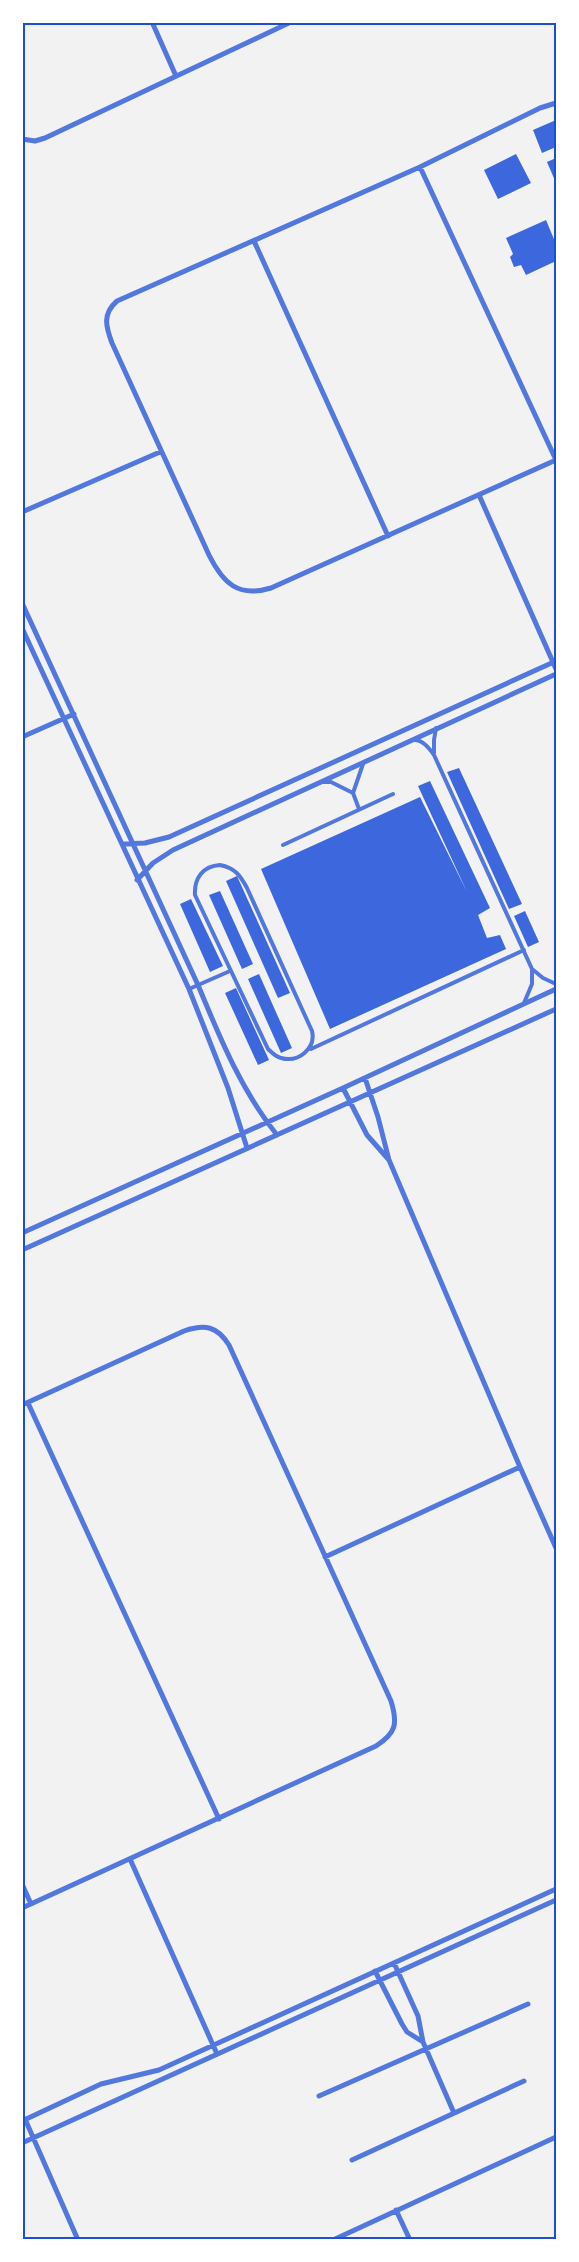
<svg xmlns="http://www.w3.org/2000/svg" width="579" height="2262" font-family="Karla,sans-serif">
	<style>
		.building { fill: #3d67dc }
		.lines { fill: none; stroke-linecap: round; stroke-linejoin: round }
		.service { stroke: #5277de; stroke-width: 4 }
		.minor { stroke: #5277de; stroke-width: 5 }
		.neatline { fill: none; stroke: #1d4ed8; stroke-width: 2 }
	</style>
	<rect width="100%" height="100%" fill="#f2f2f2"/>
	<path class="building" d="M556 120V147L542 153 533 130Z
		M516 154 531 183 498 199 484 170Z
		M556 158V183L547 162Z
		M546 220 556 244V261L526 275 521 265 514 267 510 257 513 254 506 238Z
		M459 768 522 904 509 909 447 772Z
		M430 781 490 908 478 915 487 938 500 935 506 949 330 1029 261 869 420 797 467 892 418 786Z
		M237 876 290 993 278 998 226 881Z
		M220 891 253 964 242 969 209 895Z
		M191 899 223 966 210 972 180 904Z
		M525 911 539 942 528 947 514 916Z
		M259 974 292 1048 281 1053 248 979Z
		M236 988 269 1060 258 1065 225 993Z"/>
	<g class="lines">
		<path class="service" d="M414 740C423 740 429 748 434 755L532 969V984L524 1003
			M434 753V740L436 728
			M323 782H331L353 793
			M359 809 353 793 363 764
			M283 845 393 794
			M220 865C235 868 240 875 247 888L312 1031C316 1048 299 1063 281 1058 276 1057 272 1053 268 1049L195 895C194 878 203 866 220 865Z
			M532 969 543 978 556 984
			M189 989 230 971
			M311 1049 524 950"/>
		<path class="minor" d="M152 22 176 76
			M556 103 540 108 420 167 117 301C102 314 106 327 112 343L209 555C223 583 238 598 271 588L556 460
			M22 139 35 141 45 138 291 22
			M420 167 556 460
			M254 241 388 536
			M479 495 556 669
			M22 512 160 452
			M22 603 198 985C220 1038 241 1090 277 1135
			M22 628 189 989 228 1088 247 1148
			M22 737 74 714
			M122 844 145 843 169 837 556 661
			M137 880 153 863 173 850 556 674
			M365 1078 378 1117 389 1160 520 1467 556 1548
			M343 1088 367 1135 389 1160
			M22 1233 343 1088 556 989
			M22 1250 556 1009
			M28 1403 219 1819
			M22 1405 184 1331C205 1324 217 1326 229 1345L391 1701C398 1724 396 1733 376 1746L22 1908
			M325 1557 520 1467
			M130 1859 217 2054
			M22 1884 31 1904
			M394 1963 418 2016 423 2042 454 2113
			M375 1971 402 2024 407 2032 423 2042
			M319 2096 528 2004
			M25 2119 78 2240
			M22 2121 101 2084 159 2070 556 1889
			M22 2143 556 1900
			M352 2160 524 2081
			M396 2210 410 2240
			M333 2240 556 2137"/>
	</g>
	<rect width="579" height="2262" fill="none" stroke="#ffffff" stroke-width="48"/>
	<rect x="24" y="24" width="531" height="2214" class="neatline"/>
</svg>
